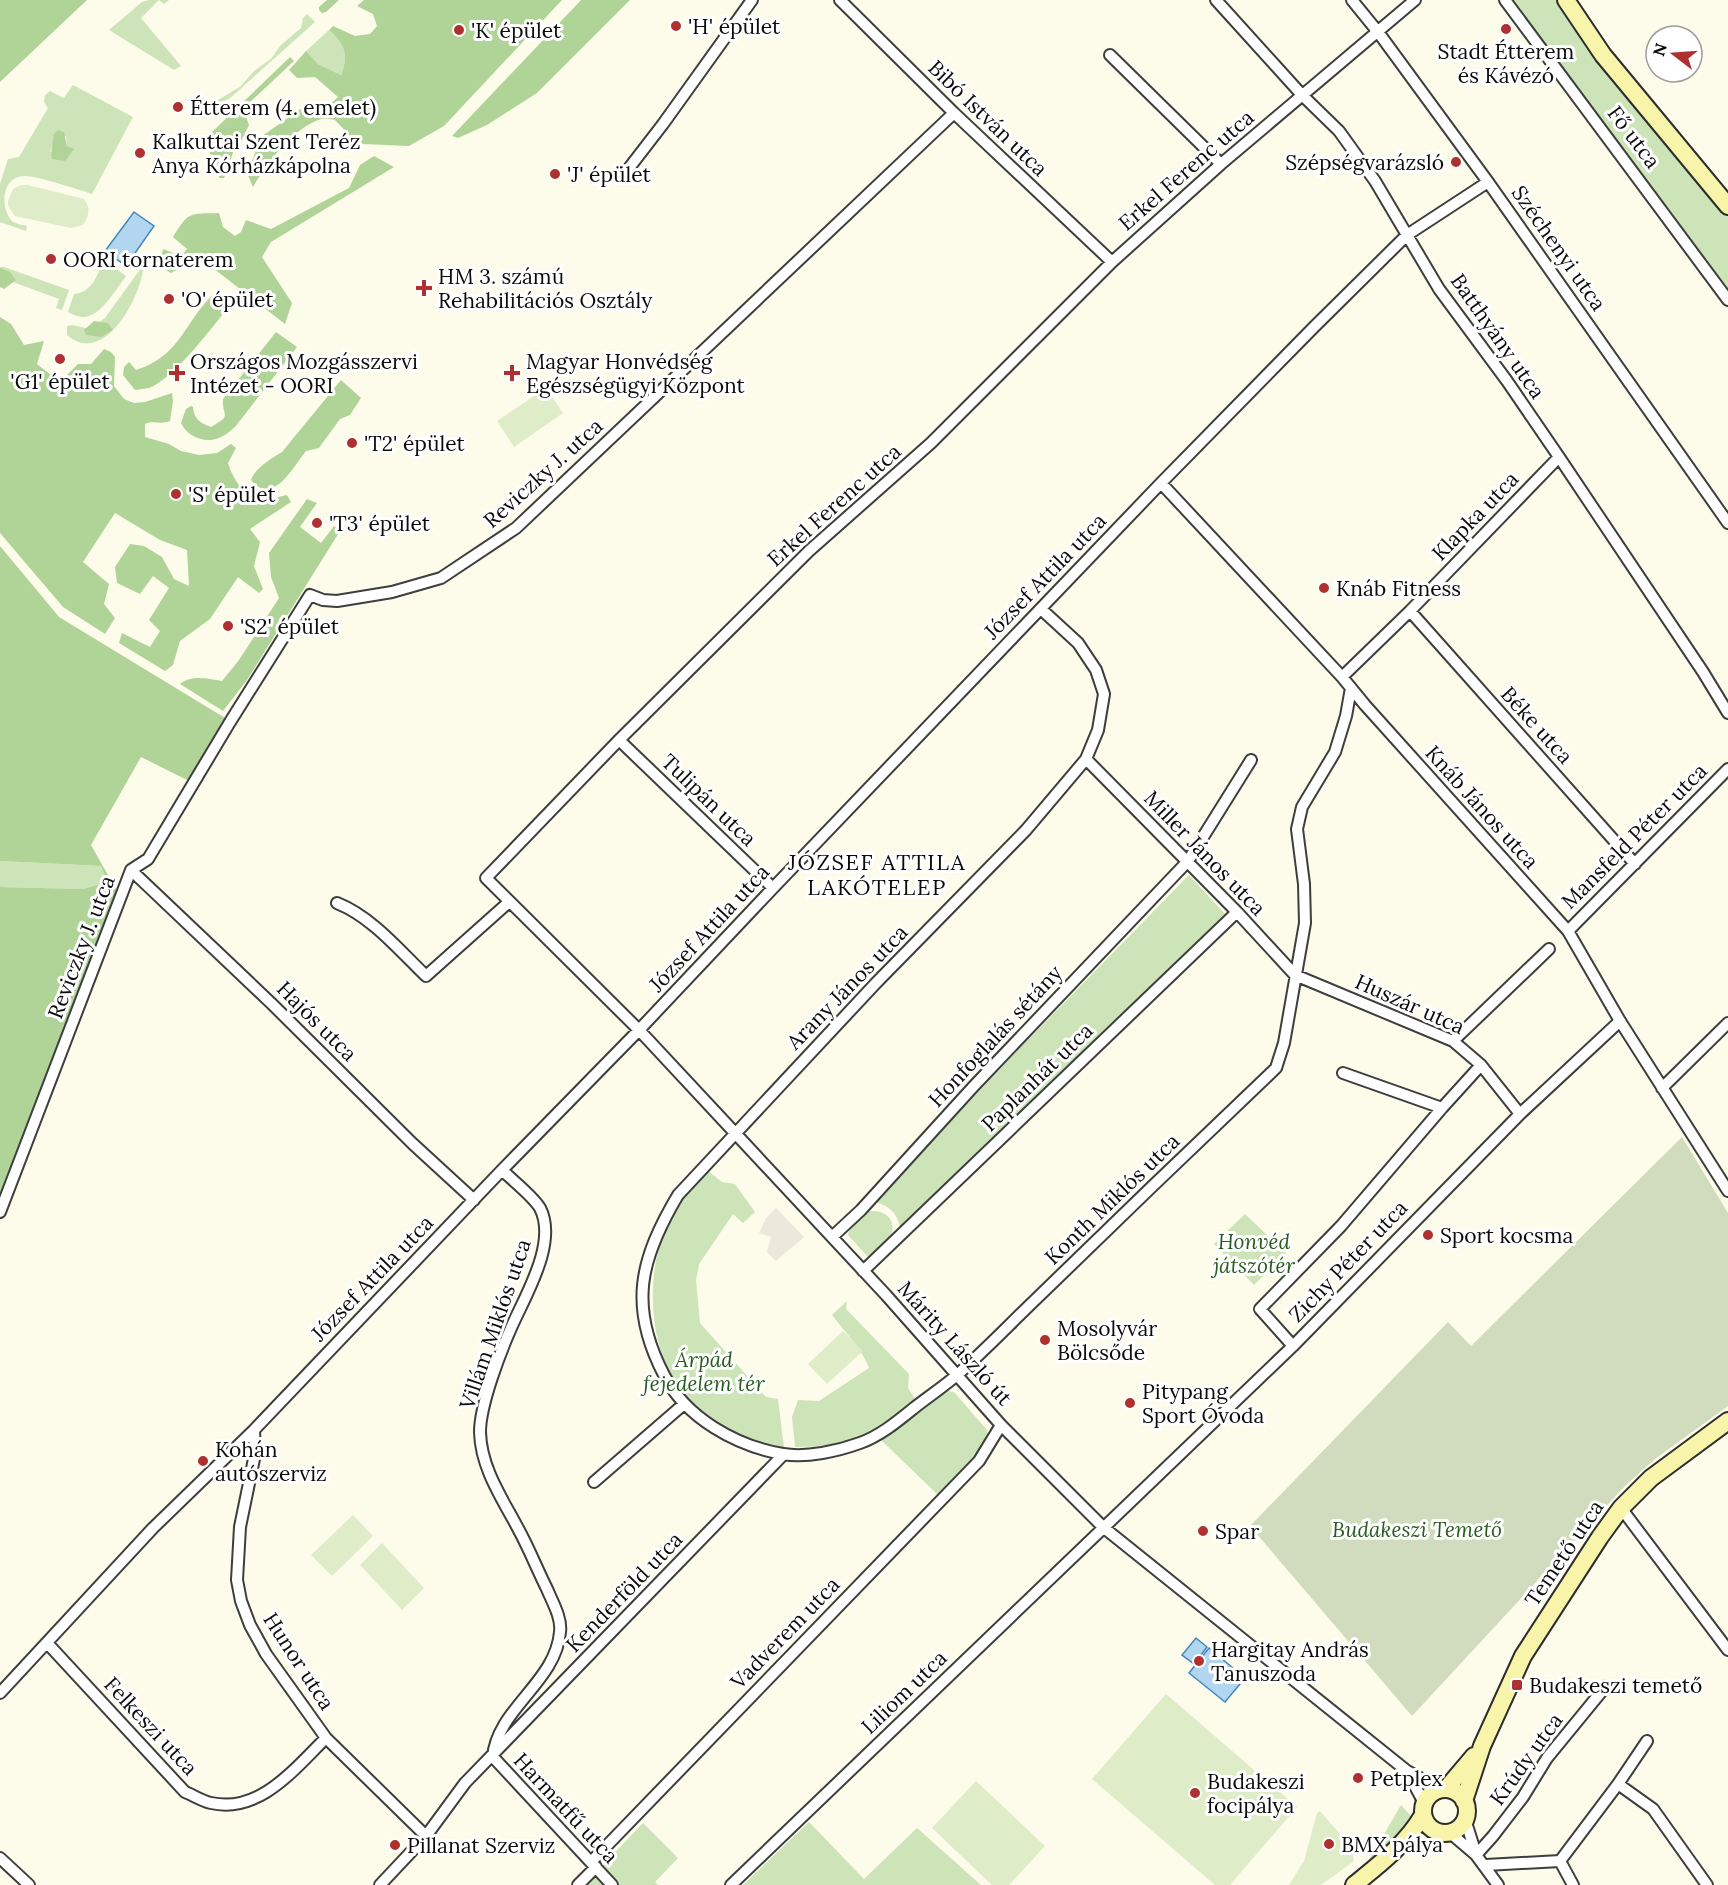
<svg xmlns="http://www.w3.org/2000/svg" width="1728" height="1885" font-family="Lora,serif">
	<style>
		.green { fill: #cce4b7; fill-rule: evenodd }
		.forest { fill: #b0d498 }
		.cemetery { fill: #d1dcbe }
		.pitch { fill: #deecc8 }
		.plaza { fill: #ece8db }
		.water { fill: #b3d6f0; stroke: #4087c1; stroke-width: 1.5 }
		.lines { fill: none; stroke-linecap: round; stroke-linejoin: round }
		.minor-casing { stroke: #3e3e3e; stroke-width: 14 }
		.secondary-casing { stroke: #2d2d2d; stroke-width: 20 }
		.minor { stroke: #fff; stroke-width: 10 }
		.secondary { stroke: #f8f4aa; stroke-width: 16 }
		.poi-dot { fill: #ae302f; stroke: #fff; stroke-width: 2 }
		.labels { text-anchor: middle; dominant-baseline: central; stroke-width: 6; stroke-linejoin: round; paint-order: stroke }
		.poi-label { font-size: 21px; fill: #0b0b0b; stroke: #fff; text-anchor: start }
		.street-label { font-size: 21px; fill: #0b0b0b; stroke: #fff }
		.park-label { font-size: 21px; font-style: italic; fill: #2a5c21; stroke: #fff }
		.neighbourhood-label { font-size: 22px; letter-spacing: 1.5px; fill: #0b0b0b; stroke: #fff }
	</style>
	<rect width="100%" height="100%" fill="#fdfbea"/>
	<path class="green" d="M149 0H169L164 4 159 0 141 18 181 66 174 70 109 30 142 2Z
		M1505 0H1566L1728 206V300Z
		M307 14 315 22 229 99 220 102 216 101 240 87 254 71 271 59 280 46 301 28 303 18Z
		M329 30C345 44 349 54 341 75L318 64 306 51Z
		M73 85 133 117 92 194C80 190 37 176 25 176 0 176 0 211 13 222 17 224 23 225 27 226L26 231 0 222V184L8 159 19 157 48 108 44 102 45 95 50 91 64 98ZM53 135 66 136 67 146 50 152 54 142Z
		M104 260 126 276C117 288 99 319 82 317 78 317 72 314 68 312L74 294C93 292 97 275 104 260Z
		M144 264C142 295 105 368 67 335V326L72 325 90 329 105 318Z
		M0 267H4L69 290 62 310 56 308 59 299 5 279 0 283Z
		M0 861 101 866 107 882 83 889 0 887Z
		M1189 875 1225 914 900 1228C898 1214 889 1205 875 1202L1019 1049Z
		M708 1171 722 1182 735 1184 755 1212 743 1223 733 1214 699 1264 696 1280 700 1323 766 1397 778 1399 784 1448C761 1446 740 1437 721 1424 709 1415 695 1407 685 1395 647 1351 644 1272 669 1221 678 1202 694 1187 708 1171Z
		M869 1211C904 1209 897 1248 867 1256L848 1235C850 1226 860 1214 869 1211Z
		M1245 1214 1286 1253 1254 1285 1214 1244Z
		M847 1301 846 1309 909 1374 908 1388 917 1402C874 1434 850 1447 795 1447L792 1417 798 1400 819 1401 869 1368C861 1347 846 1334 832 1315Z
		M948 1391 954 1392 987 1430 988 1437 986 1445 938 1495 879 1438 943 1392Z
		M1401 1805 1413 1818 1374 1864 1370 1858Z
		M809 1822 864 1879 917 1828 981 1885H743Z
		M643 1823 678 1858 655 1882 658 1885H584Z"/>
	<path class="forest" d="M0 0H87L0 82Z
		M327 0H339L326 12 322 13 319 10V7Z
		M364 0H562L444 126 409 146 363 144 349 135 335 120C330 119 325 118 321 119 293 128 267 163 253 187L247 173 262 136 305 106 326 108 338 97 315 77 297 78 289 70 306 51 318 64 341 75C349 55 345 44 329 30L333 26 355 36 370 34 377 26 373 14 357 6Z
		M581 0H630L537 93 487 125 458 138 452 136Z
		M290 57 294 61 247 105 245 114 249 125 241 141 236 144 224 178H219L216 156 210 154 208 143 212 132Z
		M58 130 64 132 67 146 74 149 65 161 52 159C50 150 54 144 53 135Z
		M374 156 394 167 271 242 262 257 292 303 285 324 195 254 184 266 171 273 159 266 163 249 181 256 187 249 173 237C189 211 189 214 219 213L223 227 235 236 241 232 246 220 271 229 349 188 360 165Z
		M0 268 10 272 16 280 4 289 0 287Z
		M219 290 231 304C213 326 175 378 149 388 144 389 139 389 135 390L123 375 124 367 129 362 136 370C184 355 185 316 219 290Z
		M0 317 11 324 24 345 44 341 37 364 60 382 78 364H91L104 349 111 352 115 357 114 386 124 399 134 403 145 402 172 393 173 401 170 421C161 425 154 420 145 424V437L169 444 181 451 199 455 217 453 231 444 236 448 228 463C232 477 246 501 263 500 271 500 280 496 287 495L291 502 250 529 260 542 254 566 263 589 259 593 238 577 210 619 180 641 173 665 165 671 119 643 122 633 150 647 160 631 149 620 169 588 153 576 140 594 117 583 115 567 130 544 144 546 162 557 174 579 189 586 187 550 160 540 115 513 83 562 109 584 104 604 115 618 105 634 63 607 0 533Z
		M94 321 108 323 113 330 101 337 86 335 84 330Z
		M276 332 297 347 235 427C231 430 227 434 223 436 208 445 188 438 181 423L186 409 191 406 193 407C194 419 200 423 211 427 233 414 222 418 223 399Z
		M341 380 361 398 350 415 340 419 319 448 306 451C293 467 273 507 251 480 256 467 271 459 282 452Z
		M307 499 317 503 300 527 321 543 334 526 340 531 247 680 223 711 180 684C192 674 208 679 222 681L239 660 279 598 271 577 269 553Z
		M0 546 59 617 230 721 191 782 141 757 91 845 117 891 0 1197V887L83 889 107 882 101 866 0 861Z"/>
	<path class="cemetery" d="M1682 1137 1728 1213V1406L1655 1459 1625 1486 1412 1716 1250 1526 1448 1322 1471 1346Z"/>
	<path class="pitch" d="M21 185H28L84 199C91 208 89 216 83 225L71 228 15 216 8 206V201L13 189Z
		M546 388 563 413 514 447 497 421Z
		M843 1331 863 1351 827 1384 808 1364Z
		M353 1515 373 1536 332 1576 311 1555Z
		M382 1543 424 1588 402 1610 360 1565Z
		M1166 1694 1297 1807 1230 1885H1215L1092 1779Z
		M976 1781 1045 1846 1009 1885H992L932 1828Z
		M1320 1811 1354 1850 1353 1862 1321 1885H1289L1304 1861 1317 1813Z"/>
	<path class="plaza" d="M776 1208 804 1237 776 1261 767 1252 771 1237 759 1233 766 1218Z"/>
	<path class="water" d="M134 212 154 226 126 266 105 251Z
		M1196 1638 1207 1647 1194 1664 1182 1655Z
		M1209 1648 1245 1678 1225 1702 1189 1673Z"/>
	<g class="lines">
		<g class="minor-casing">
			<path id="minor" d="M840 0 954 113 1112 262
				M1216 0 1302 95 1339 131 1375 181 1439 289 1507 381 1559 457 1703 672 1728 713
				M1352 0 1378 32 1488 182 1728 523
				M1415 0 1221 164 1112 262 931 443 809 551 619 740 486 878 639 1030 886 1295 1001 1425 1103 1527 1407 1771 1440 1789
				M1505 0 1728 300
				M1110 55 1221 164
				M626 172 663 124 752 0
				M1161 483 1342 677 1365 705 1568 931 1620 1021 1728 1191
				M1041 609 1078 643 1096 670 1104 694 1098 730 1086 759 1026 830 876 983 678 1195C640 1259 628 1306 664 1375 686 1418 736 1446 783 1454 807 1458 838 1451 860 1443 880 1436 898 1421 914 1408 928 1397 943 1387 957 1375 984 1351 1009 1325 1035 1300 1115 1222 1195 1145 1276 1068L1284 1043 1305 923 1304 884 1297 829 1302 807 1335 752 1346 716 1351 688
				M1410 611 1635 864
				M1342 677 1410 611 1559 457
				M619 740 773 888
				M1086 759 1237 912 1295 975 1453 1041 1481 1065 1520 1114
				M131 870 271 1003 413 1144 474 1200
				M337 903C372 917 399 950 426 976L509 902
				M1568 931 1728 769
				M1453 1041 1549 949
				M1343 1073 1442 1108
				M1662 1088 1728 1023
				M0 1212 131 870 148 859 230 722 310 595 323 600 337 601 392 592 441 578 516 528 954 113
				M832 1237 861 1210 973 1087 1188 861 1251 760
				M863 1271 1237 912
				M1293 1346 1260 1309 1341 1226 1442 1108 1481 1065
				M254 1430 255 1454 240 1527 237 1580 241 1601 250 1625 266 1654 326 1738 426 1836
				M594 1482 684 1404
				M1621 1508 1728 1650
				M48 1644 185 1792C193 1795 202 1801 211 1803 260 1814 295 1768 326 1738
				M0 1693 153 1528 254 1430 502 1170 639 1030 773 888 1161 483 1314 327 1407 235 1488 182
				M493 1757C497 1709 556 1682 560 1632 562 1618 552 1601 547 1589 539 1573 532 1556 524 1540 507 1505 481 1472 480 1432 480 1405 500 1353 511 1328 525 1296 558 1243 540 1208 533 1196 512 1180 502 1170
				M493 1757 612 1885
				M1407 1771 1424 1803
				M1618 1784 1653 1809 1707 1885
				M1465 1819 1476 1854
				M1449 1832 1476 1855 1498 1885
				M1476 1855 1493 1836 1523 1797 1547 1758 1606 1686
				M0 1858 29 1885
				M1560 1861 1618 1784 1647 1741
				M591 1862 979 1461 1001 1425
				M1486 1865 1560 1861 1573 1885
				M380 1885 426 1836 465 1783 784 1454
				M578 1885 596 1867
				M731 1885 1293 1346 1520 1114 1620 1021"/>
		</g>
		<g class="secondary-casing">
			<path id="secondary" d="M1566 0 1603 55 1728 206
				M1446 1789 1474 1756
				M1423 1811a22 22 0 1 1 44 0a22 22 0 1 1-44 0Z
				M1464 1801 1482 1746 1523 1656 1600 1537 1621 1508 1651 1478 1728 1421
				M1354 1885C1380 1864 1406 1844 1423 1815"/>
		</g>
		<use href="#minor" class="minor"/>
		<use href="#secondary" class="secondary"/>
	</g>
	<g class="poi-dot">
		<circle cx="676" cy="26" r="6"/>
		<circle cx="1506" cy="29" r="6"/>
		<circle cx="459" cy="30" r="6"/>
		<circle cx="178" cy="107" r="6"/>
		<circle cx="140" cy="153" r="6"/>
		<circle cx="1456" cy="162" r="6"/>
		<circle cx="555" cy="174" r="6"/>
		<circle cx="51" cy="259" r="6"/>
		<path d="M421 279h6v6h6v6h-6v6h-6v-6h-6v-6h6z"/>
		<circle cx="169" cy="299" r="6"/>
		<circle cx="60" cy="359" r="6"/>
		<path d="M174 364h6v6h6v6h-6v6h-6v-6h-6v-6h6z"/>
		<path d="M509 364h6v6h6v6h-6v6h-6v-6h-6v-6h6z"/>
		<circle cx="352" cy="443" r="6"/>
		<circle cx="176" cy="494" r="6"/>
		<circle cx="317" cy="523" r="6"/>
		<circle cx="1324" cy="588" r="6"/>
		<circle cx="228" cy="626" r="6"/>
		<circle cx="1428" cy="1235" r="6"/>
		<circle cx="1045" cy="1340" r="6"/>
		<circle cx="1130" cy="1403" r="6"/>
		<circle cx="203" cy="1461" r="6"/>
		<circle cx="1203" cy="1531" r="6"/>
		<circle cx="1199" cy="1661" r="6"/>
		<rect x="1511" y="1679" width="12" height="12" rx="3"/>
		<circle cx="1358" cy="1778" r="6"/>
		<circle cx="1195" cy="1793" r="6"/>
		<circle cx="1329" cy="1844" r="6"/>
		<circle cx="395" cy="1845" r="6"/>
	</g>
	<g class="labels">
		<g class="poi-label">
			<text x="688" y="26">'H' épület</text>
			<text x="471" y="30">'K' épület</text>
			<text x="1506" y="51" text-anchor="middle">Stadt Étterem<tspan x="1506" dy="24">és Kávézó</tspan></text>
			<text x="190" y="107">Étterem (4. emelet)</text>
			<text x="152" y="141">Kalkuttai Szent Teréz<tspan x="152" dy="24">Anya Kórházkápolna</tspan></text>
			<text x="1444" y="162" text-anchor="end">Szépségvarázsló</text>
			<text x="567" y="174">'J' épület</text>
			<text x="63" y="259">OORI tornaterem</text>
			<text x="438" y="276">HM 3. számú<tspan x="438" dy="24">Rehabilitációs Osztály</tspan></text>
			<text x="181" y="299">'O' épület</text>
			<text x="190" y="361">Országos Mozgásszervi<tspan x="190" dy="24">Intézet - OORI</tspan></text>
			<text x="526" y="361">Magyar Honvédség<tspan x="526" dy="24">Egészségügyi Központ</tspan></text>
			<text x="60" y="381" text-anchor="middle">'G1' épület</text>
			<text x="364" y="443">'T2' épület</text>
			<text x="188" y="494">'S' épület</text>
			<text x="329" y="523">'T3' épület</text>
			<text x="1336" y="588">Knáb Fitness</text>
			<text x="240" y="626">'S2' épület</text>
			<text x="1440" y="1235">Sport kocsma</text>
			<text x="1057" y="1328">Mosolyvár<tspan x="1057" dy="24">Bölcsőde</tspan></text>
			<text x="1142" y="1391">Pitypang<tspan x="1142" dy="24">Sport Óvoda</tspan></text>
			<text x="215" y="1449">Kohán<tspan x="215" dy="24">autószerviz</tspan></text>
			<text x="1215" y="1531">Spar</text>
			<text x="1211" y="1649">Hargitay András<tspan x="1211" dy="24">Tanuszoda</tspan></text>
			<text x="1529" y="1685">Budakeszi temető</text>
			<text x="1370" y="1778">Petplex</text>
			<text x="1207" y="1781">Budakeszi<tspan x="1207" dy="24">focipálya</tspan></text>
			<text x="1341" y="1844">BMX pálya</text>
			<text x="407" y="1845">Pillanat Szerviz</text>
		</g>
		<g class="street-label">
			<text transform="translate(988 118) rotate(44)">Bibó István utca</text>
			<text transform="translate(1634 137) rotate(53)">Fő utca</text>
			<text transform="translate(1186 170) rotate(-41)">Erkel Ferenc utca</text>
			<text transform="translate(1559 248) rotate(55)">Széchenyi utca</text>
			<text transform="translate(1498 336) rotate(55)">Batthyány utca</text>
			<text transform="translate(543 473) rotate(-42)">Reviczky J. utca</text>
			<text transform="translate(834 505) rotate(-42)">Erkel Ferenc utca</text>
			<text transform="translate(1475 516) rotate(-46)">Klapka utca</text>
			<text transform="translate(1045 576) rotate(-46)">József Attila utca</text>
			<text transform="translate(1537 725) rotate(48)">Béke utca</text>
			<text transform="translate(709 800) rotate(44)">Tulipán utca</text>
			<text transform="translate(1482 807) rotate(48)">Knáb János utca</text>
			<text transform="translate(1634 836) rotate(-45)">Mansfeld Péter utca</text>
			<text transform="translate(1205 853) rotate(46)">Miller János utca</text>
			<text transform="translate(709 928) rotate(-47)">József Attila utca</text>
			<text transform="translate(81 947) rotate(-69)">Reviczky J. utca</text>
			<text transform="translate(847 987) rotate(-46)">Arany János utca</text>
			<text transform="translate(1410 1004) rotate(24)">Huszár utca</text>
			<text transform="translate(317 1021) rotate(45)">Hajós utca</text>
			<text transform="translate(995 1036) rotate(-47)">Honfoglalás sétány</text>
			<text transform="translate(1037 1077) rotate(-44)">Paplanhát utca</text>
			<text transform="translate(1112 1199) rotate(-44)">Konth Miklós utca</text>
			<text transform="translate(1348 1261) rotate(-46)">Zichy Péter utca</text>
			<text transform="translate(372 1278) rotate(-46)">József Attila utca</text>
			<text transform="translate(495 1324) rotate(-71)">Villám Miklós utca</text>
			<text transform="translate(955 1343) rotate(48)">Márity László út</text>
			<text transform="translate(1564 1553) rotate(-56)">Temető utca</text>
			<text transform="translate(624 1592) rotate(-46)">Kenderföld utca</text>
			<text transform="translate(785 1633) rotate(-46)">Vadverem utca</text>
			<text transform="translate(299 1661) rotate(57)">Hunor utca</text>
			<text transform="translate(904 1692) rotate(-44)">Liliom utca</text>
			<text transform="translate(151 1726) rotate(47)">Felkeszi utca</text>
			<text transform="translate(1526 1759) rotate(-54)">Krúdy utca</text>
			<text transform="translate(566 1808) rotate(47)">Harmatfű utca</text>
		</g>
		<g class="park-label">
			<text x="1254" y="1241">Honvéd<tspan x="1254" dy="24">játszótér</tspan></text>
			<text x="704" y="1359">Árpád<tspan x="704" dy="24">fejedelem tér</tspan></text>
			<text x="1417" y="1529">Budakeszi Temető</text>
		</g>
		<g class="neighbourhood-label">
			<text x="877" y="862">JÓZSEF ATTILA<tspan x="877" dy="25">LAKÓTELEP</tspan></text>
		</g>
	</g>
	<g transform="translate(1674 54) rotate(287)"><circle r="28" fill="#ffffff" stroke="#9d9d9d" stroke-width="1.5"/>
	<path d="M0-4.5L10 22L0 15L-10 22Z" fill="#ae302f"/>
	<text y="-9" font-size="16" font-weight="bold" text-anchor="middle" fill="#0b0b0b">N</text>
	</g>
</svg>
